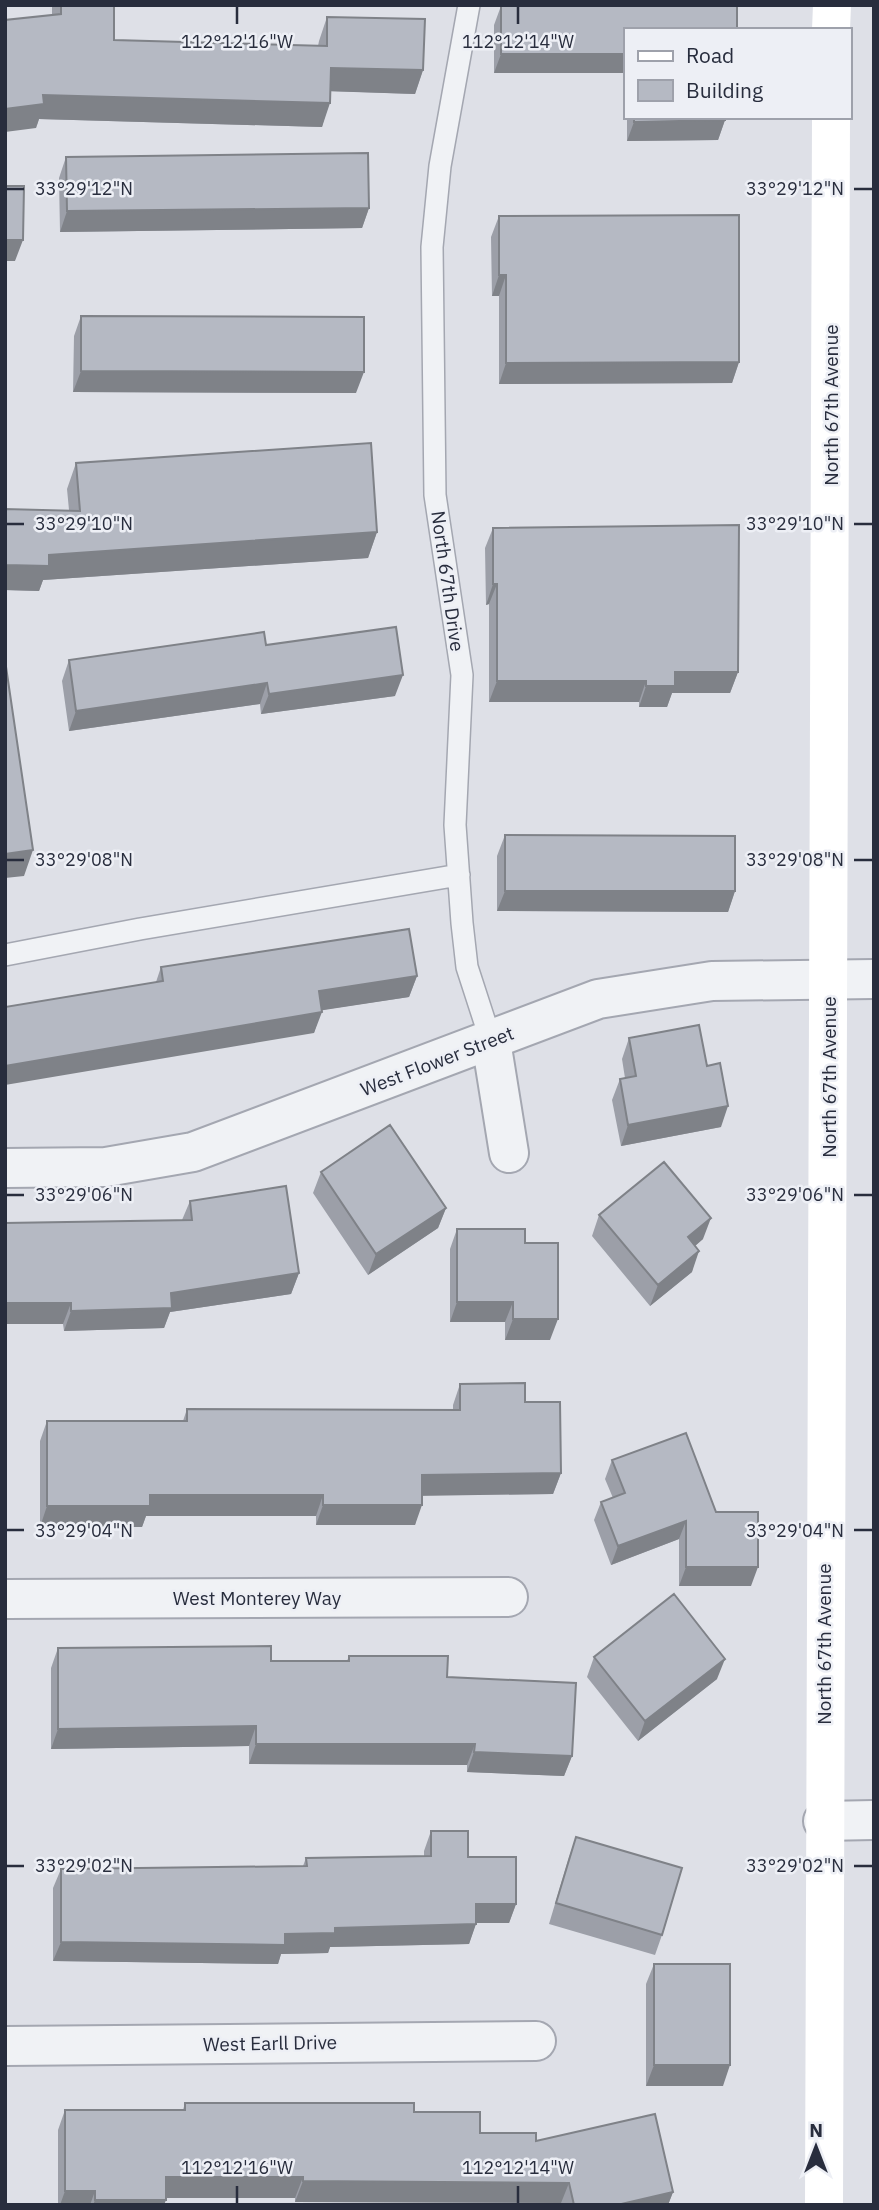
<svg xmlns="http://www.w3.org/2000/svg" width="879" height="2210" font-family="'IBM Plex Sans',sans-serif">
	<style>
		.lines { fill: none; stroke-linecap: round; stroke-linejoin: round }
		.lane-casing { stroke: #a4a7b1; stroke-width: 24 }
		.street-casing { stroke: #a4a7b1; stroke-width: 42 }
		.lane { stroke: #f0f2f5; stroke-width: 21 }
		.street { stroke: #f0f2f5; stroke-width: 38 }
		.secondary { stroke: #fff; stroke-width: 38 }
		.wall { fill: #9c9fa8 }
		.shaded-wall { fill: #7f8288 }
		.building { fill: #b5b9c3; stroke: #7f8288; stroke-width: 2 }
		.ticks { fill: none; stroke: #282d3d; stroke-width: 2.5 }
		.labels { text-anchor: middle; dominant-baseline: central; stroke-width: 5; stroke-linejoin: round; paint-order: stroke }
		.street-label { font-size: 19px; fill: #282d3d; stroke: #edeff5 }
		.ticks-label { font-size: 18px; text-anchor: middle; fill: #282d3d; stroke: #edeff5; stroke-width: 5; stroke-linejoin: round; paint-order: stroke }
	</style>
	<rect width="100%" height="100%" fill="#dee0e7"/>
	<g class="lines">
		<g class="lane-casing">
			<path id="lane" d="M469 5 440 166 432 247 435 495 462 675 455 825 462 923 467 967 491 1041
				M5 955 140 929 459 875"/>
		</g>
		<g class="street-casing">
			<path id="street" d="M491 1041 509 1153
				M5 1168 106 1167 193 1152 598 999 712 981 874 979
				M5 1599 508 1597
				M823 1821 874 1820
				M5 2046 536 2041"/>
		</g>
		<use href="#lane" class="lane"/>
		<use href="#street" class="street"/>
		<path class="secondary" d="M831 30 832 5
			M824 2205 831 117"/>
	</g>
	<path class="wall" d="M52 5H114V40L318 46 319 41 327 17 423 70 415 94 331 91 322 127 39 119 36 128 52 15Z
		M737 5 494 73V25L501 6Z
		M627 117H725V120L718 140 627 141Z
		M66 157 369 208 362 228 60 232 59 178Z
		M499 216 739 362 732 383 499 384V296H492L491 237Z
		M81 316 356 393 73 392 74 336Z
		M76 463 377 532 368 558 43 580 39 591 5 590 69 510 67 489Z
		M493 528 738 672 730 693H672L667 707H639V702H489V604L486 605 485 548Z
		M266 645 395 696 261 714 260 704 69 731 62 681 69 660Z
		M505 835 735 891 728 912 497 911V856Z
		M161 967 417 976 409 997 321 1010 314 1033 156 982Z
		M629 1038 707 1066 721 1127 621 1146 612 1100 620 1079 625 1078 622 1059Z
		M321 1172 446 1208 438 1228 368 1275 313 1193Z
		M190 1201 299 1273 291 1294 170 1312 164 1328 64 1331 63 1324H5L182 1220Z
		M599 1215 703 1239 695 1246 692 1272 650 1306 592 1236Z
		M457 1229 525 1243 550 1340H505V1322H450V1249Z
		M460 1384 525 1402 561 1473 553 1494 422 1495 415 1525H316V1516H146L142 1527H40V1441L47 1421H183L187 1409 453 1410V1405Z
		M612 1460 716 1512 751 1586H679V1539L611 1565 594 1520 601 1502 613 1498 605 1479Z
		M58 1648 271 1661H347L349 1656 447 1677 572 1756 564 1776 467 1772V1765L249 1764V1746L51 1749V1668Z
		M594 1657 717 1679 638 1741 587 1677Z
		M431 1831 468 1857 516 1904 509 1923H476L469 1944 330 1947 328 1953 281 1954 278 1964 53 1961V1888L61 1869 303 1866 306 1858 424 1856V1851Z
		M576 1837 662 1935 655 1955 549 1924 569 1857Z
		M654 1964 723 2086H646V1984Z
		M185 2103 414 2112 480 2133 536 2141 673 2192 668 2205H562L561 2203 295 2202V2198H166L164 2205H58V2130L65 2110H183Z"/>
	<path class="shaded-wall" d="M501 54H625V73H494Z
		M331 68 423 70 415 94 323 91Z
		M43 95 330 103 322 127 39 119 36 128 5 132V109Z
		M725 120 718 140 627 141 634 122Z
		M369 208 362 228 60 232 67 211Z
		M5 240H23L15 261H5Z
		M499 275H506L499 296H492Z
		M739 362 732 383 499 384 506 363Z
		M81 371 364 372 356 393 73 392Z
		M377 532 368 558 43 580 39 591 5 590V565L49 555Z
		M493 584H497L489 604 486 605Z
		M675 672H738L730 693H672L667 707H639L646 686Z
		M403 675 395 696 261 714 269 694Z
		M497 681H646L639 702H489Z
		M267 683 260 704 69 731 76 711Z
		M33 850 24 876 5 878V854Z
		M505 891H735L728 912 497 911Z
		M417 976 409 997 311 1012 319 991Z
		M322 1012 314 1033 5 1085V1066Z
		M728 1106 721 1127 621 1146 628 1125Z
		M446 1208 438 1228 368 1275 376 1254Z
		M711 1218 703 1239 681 1258 688 1237Z
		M699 1251 692 1272 650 1306 658 1285Z
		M299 1273 291 1294 170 1312 164 1328 64 1331 71 1311 171 1293Z
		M457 1302H513L505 1322H450Z
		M5 1303H71L63 1324H5Z
		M513 1319H558L550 1340H505Z
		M561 1473 553 1494 415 1496 422 1475Z
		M150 1495H323L316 1516H146L142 1527H40L47 1506Z
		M323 1505H422L415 1525H316Z
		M686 1521 679 1539 611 1565 618 1546Z
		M686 1567H758L751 1586H679Z
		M725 1659 717 1679 638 1741 645 1721Z
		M256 1726 249 1746 51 1749 58 1729Z
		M256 1744H475L467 1765 249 1764Z
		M474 1752 572 1756 564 1776 467 1772Z
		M476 1904H516L509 1923H469Z
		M476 1924 469 1944 330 1947 328 1953 281 1954 278 1964 53 1961 61 1942 285 1934 335 1928Z
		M654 2065H730L723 2086H646Z
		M166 2177H303L295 2198H158Z
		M303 2181 569 2183 561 2203 295 2202Z
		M65 2191H95L90 2205H60Z
		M673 2192 668 2205H617Z
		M95 2200H166L164 2205H93Z"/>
	<path class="building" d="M61 5H114V40L327 46V17L425 19 423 70 331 68 330 103 43 95 44 104 5 109V20L61 14Z
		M737 5V30H625V54H501V6Z
		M634 117H725V120L634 122Z
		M368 153 369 208 67 211 66 157Z
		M5 186H24L23 240H5Z
		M739 215V362L506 363V275H499V216Z
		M81 316 364 317V372L81 371Z
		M371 443 377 532 49 555V566L5 565V509L80 511 76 463Z
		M739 525 738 672H675V686H646V681H497V584H493V528Z
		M396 627 403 675 269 694 267 683 76 711 69 660 264 632 266 645Z
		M5 660 33 850 5 854Z
		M505 835 735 836V891H505Z
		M409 929 417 976 319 991 322 1012 5 1066V1007L163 981 161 967Z
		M699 1025 707 1066 720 1063 728 1106 628 1125 620 1079 636 1076 629 1038Z
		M390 1125 446 1208 376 1254 321 1172Z
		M664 1162 711 1218 688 1237 699 1251 658 1285 599 1215Z
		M286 1186 299 1273 171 1293 172 1308 71 1311V1303H5V1223L192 1220 190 1201Z
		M457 1229H525V1243H558V1319H513V1302H457Z
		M525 1383V1402H560L561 1473 422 1475V1505H323V1495H150V1506H47V1421H187V1409L460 1410V1384Z
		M686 1433 716 1512H758V1567H686V1521L618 1546 601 1502 625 1493 612 1460Z
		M674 1594 725 1659 645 1721 594 1657Z
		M271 1646V1661H349V1656H448L447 1677 576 1683 572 1756 474 1752 475 1744H256V1726L58 1729V1648Z
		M431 1831H468V1857H516V1904H476V1924L335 1928V1933L285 1934V1945L61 1942V1869L307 1866 306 1858 431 1856Z
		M576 1837 682 1868 662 1935 556 1903Z
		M654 1964H730V2065H654Z
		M185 2103H414V2112H480V2133H536V2141L655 2114 673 2192 617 2205H574L569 2183 303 2181V2177H166V2200H95V2191H65V2110H185Z"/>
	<path class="ticks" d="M237 7V24M518 7V24M7 189H24M854 189H872M7 524H24M854 524H872M7 860H24M854 860H872M7 1195H24M854 1195H872M7 1530H24M854 1530H872M7 1866H24M854 1866H872M237 2186V2203M518 2186V2203"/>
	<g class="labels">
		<g class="street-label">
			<text transform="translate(831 405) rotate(-90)">North 67th Avenue</text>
			<text transform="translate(448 581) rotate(82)">North 67th Drive</text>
			<text transform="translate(437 1061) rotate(-21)">West Flower Street</text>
			<text transform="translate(829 1077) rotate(-90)">North 67th Avenue</text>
			<text x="257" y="1598">West Monterey Way</text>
			<text transform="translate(824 1644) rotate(-90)">North 67th Avenue</text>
			<text transform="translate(270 2043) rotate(-1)">West Earll Drive</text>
		</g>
	</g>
	<g class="ticks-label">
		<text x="237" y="48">112°12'16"W</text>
		<text x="518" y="48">112°12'14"W</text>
		<text x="84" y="195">33°29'12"N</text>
		<text x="795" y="195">33°29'12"N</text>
		<text x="84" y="530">33°29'10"N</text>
		<text x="795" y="530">33°29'10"N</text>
		<text x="84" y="866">33°29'08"N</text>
		<text x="795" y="866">33°29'08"N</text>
		<text x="84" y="1201">33°29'06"N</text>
		<text x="795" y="1201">33°29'06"N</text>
		<text x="84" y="1537">33°29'04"N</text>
		<text x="795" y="1537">33°29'04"N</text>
		<text x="84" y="1872">33°29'02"N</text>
		<text x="795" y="1872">33°29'02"N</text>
		<text x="237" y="2174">112°12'16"W</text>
		<text x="518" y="2174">112°12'14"W</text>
	</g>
	<rect width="879" height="2210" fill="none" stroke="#282d3d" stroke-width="14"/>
	<rect x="624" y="28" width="228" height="91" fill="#edeff5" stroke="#9ea1ab" stroke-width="2"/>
	<rect x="638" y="51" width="35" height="10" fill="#ffffff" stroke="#9ea1ab" stroke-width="2"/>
	<text x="686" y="63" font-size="21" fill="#282d3d">Road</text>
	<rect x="638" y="80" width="35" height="21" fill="#b5b9c3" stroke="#9ea1ab" stroke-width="2"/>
	<text x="686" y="98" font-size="21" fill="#282d3d">Building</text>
	<g transform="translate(816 2147)" stroke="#edeff5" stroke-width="5" paint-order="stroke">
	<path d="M0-5L12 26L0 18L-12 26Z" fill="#282d3d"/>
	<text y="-10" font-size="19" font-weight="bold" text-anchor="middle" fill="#282d3d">N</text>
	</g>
</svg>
